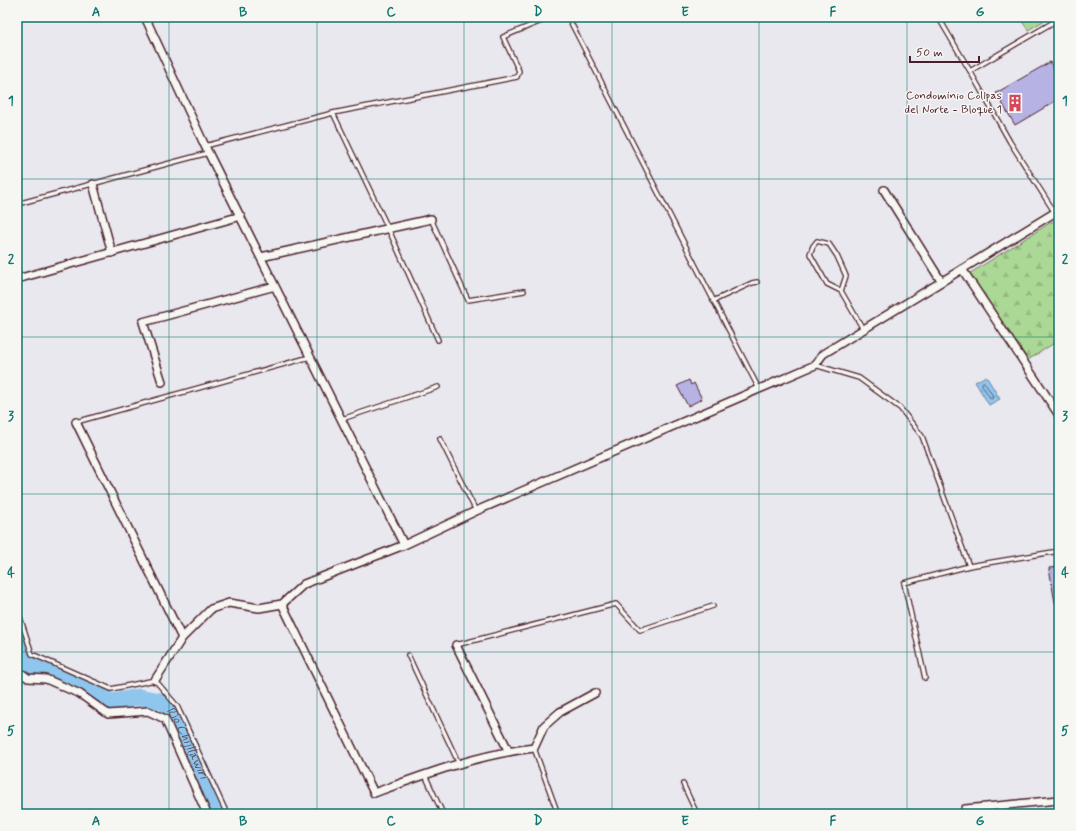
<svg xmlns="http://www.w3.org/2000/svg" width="1076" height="831" font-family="Mynerve,sans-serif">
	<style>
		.forest { fill: url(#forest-firs); stroke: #7b7c60 }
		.pitch { fill: #acd896; stroke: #7b7c60 }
		.water { fill: url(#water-ripples); stroke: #73839f }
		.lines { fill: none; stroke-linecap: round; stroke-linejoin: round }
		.shore { stroke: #656279; stroke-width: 1 }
		.river { stroke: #8ec6ed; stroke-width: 17 }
		.building { fill: #b6b2e4; stroke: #4a1f2b }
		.service-casing { stroke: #4a1f2b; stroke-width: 6 }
		.minor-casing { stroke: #4a1f2b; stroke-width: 10 }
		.service { stroke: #f6f6f2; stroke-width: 3.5 }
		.minor { stroke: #f6f6f2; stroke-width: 7 }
		.grid { fill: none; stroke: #0f766e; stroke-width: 1; stroke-opacity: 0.55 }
		.labels { text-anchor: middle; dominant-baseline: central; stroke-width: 3; stroke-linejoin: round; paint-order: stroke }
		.poi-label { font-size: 12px; fill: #4a1f2b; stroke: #f6f6f2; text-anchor: end }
		.water-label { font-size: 13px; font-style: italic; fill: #5e5165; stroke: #f6f6f2 }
		.neatline { fill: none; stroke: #0f766e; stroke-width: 1.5 }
		.grid-label { font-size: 13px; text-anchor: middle; font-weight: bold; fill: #0f766e }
	</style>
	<defs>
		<pattern id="forest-firs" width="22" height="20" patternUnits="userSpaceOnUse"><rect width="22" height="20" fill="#acd896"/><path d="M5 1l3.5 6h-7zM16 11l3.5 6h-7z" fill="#96b981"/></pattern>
		<pattern id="water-ripples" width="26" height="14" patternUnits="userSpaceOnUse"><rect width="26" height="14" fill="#8ec6ed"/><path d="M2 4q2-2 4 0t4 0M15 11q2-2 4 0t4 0" fill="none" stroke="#7caacb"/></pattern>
	</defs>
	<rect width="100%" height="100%" fill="#e9e8ef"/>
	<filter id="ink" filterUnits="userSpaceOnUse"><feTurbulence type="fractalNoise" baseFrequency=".025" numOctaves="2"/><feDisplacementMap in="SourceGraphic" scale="8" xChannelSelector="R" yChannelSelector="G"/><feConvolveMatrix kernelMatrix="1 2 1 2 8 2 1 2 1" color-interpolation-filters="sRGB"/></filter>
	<g filter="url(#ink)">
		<path class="forest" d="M1053 221 1059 231V340L1028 360 969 274Z"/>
		<path class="pitch" d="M1019 17H1050L1028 30Z"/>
		<path class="water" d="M986 376 1000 399 989 405 975 382Z"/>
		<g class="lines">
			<path class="shore" d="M984 382 993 396 992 399 990 398 982 385V383Z"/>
			<path class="river" id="s1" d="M17 638 25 662 71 678 111 702 139 697 164 702 177 718 221 814"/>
		</g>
		<path class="building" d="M1050 62 1059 79V99L1015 125 996 93Z
			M689 380 691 385 694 383 702 399 688 406 677 386Z
			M1059 567V603H1055L1049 568Z"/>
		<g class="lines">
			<g class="service-casing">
				<path id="service" d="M568 17 759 389
					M940 20 970 71 1010 142 1055 213
					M970 71 1057 20
					M333 113 388 228 438 340
					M205 146 333 113 517 77 519 71 503 37 551 17
					M17 204 208 153
					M431 219 468 300 524 291
					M841 291 827 284 810 254 813 246 817 241 829 244 837 256 846 276 841 291 863 329
					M713 301 752 283 757 282
					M815 365 859 378 900 408 922 436 969 566
					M342 419 438 387
					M76 422 310 357
					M440 439 476 511
					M17 608 32 654 111 689 155 680 177 706 227 814
					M456 645 616 604 640 630 713 606
					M408 655 459 764
					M925 678 904 583 969 566 1059 551
					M534 748 558 814
					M425 775 443 814
					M683 784 697 814"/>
			</g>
			<g class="minor-casing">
				<path id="minor" d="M145 17 205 146 404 545
					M93 184 112 253
					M884 190 941 281
					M261 257 431 219
					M962 269 1059 415
					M17 279 241 216
					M162 382 143 322 275 286
					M76 422 182 638
					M282 604 374 793C426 774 479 754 534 748L544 726 560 712 595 693
					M456 645 508 750
					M17 670 28 678 46 679 80 694 108 714 148 711 165 719 207 814
					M155 680 182 638 211 609 229 603 259 608 282 604 304 584 404 545 476 511 815 365 823 354 1059 210
					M965 809 1059 800"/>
			</g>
			<use href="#service" class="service"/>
			<use href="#minor" class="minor"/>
		</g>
	</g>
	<path class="grid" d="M169 17V814M317 17V814M464 17V814M612 17V814M759 17V814M907 17V814M17 179H1059M17 337H1059M17 494H1059M17 652H1059"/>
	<defs>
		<g id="building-bare" transform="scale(1.38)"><path d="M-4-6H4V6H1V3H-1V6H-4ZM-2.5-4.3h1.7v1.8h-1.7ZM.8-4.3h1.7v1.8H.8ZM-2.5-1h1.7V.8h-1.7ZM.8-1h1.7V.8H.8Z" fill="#d1495b" stroke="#f6f6f2" stroke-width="2.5" paint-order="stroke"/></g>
	</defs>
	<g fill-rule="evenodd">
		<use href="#building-bare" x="1015" y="103"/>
	</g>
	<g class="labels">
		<g class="poi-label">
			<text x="1002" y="96">Condominio Collpas<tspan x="1002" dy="14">del Norte - Bloque 1</tspan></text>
		</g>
		<g class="water-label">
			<text stroke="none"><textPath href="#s1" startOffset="222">Río Chijllawiri</textPath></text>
		</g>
	</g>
	<rect width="1076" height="831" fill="none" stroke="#f6f6f2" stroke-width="44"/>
	<path d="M910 56v6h69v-6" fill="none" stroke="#4a1f2b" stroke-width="2"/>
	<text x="916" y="56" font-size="12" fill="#4a1f2b" stroke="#f6f6f2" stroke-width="3" paint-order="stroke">50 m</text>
	<rect x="22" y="22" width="1032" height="787" class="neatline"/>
	<g class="grid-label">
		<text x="96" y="16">A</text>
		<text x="243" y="16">B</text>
		<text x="391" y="16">C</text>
		<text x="538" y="16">D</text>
		<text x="685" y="16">E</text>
		<text x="833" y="16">F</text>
		<text x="980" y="16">G</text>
		<text x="11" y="105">1</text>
		<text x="1065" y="105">1</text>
		<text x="11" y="263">2</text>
		<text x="1065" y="263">2</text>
		<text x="11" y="420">3</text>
		<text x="1065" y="420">3</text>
		<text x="11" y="577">4</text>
		<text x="1065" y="577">4</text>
		<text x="11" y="735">5</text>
		<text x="1065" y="735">5</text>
		<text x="96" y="825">A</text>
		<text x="243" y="825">B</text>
		<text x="391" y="825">C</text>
		<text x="538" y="825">D</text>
		<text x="685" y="825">E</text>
		<text x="833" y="825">F</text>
		<text x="980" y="825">G</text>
	</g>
</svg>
